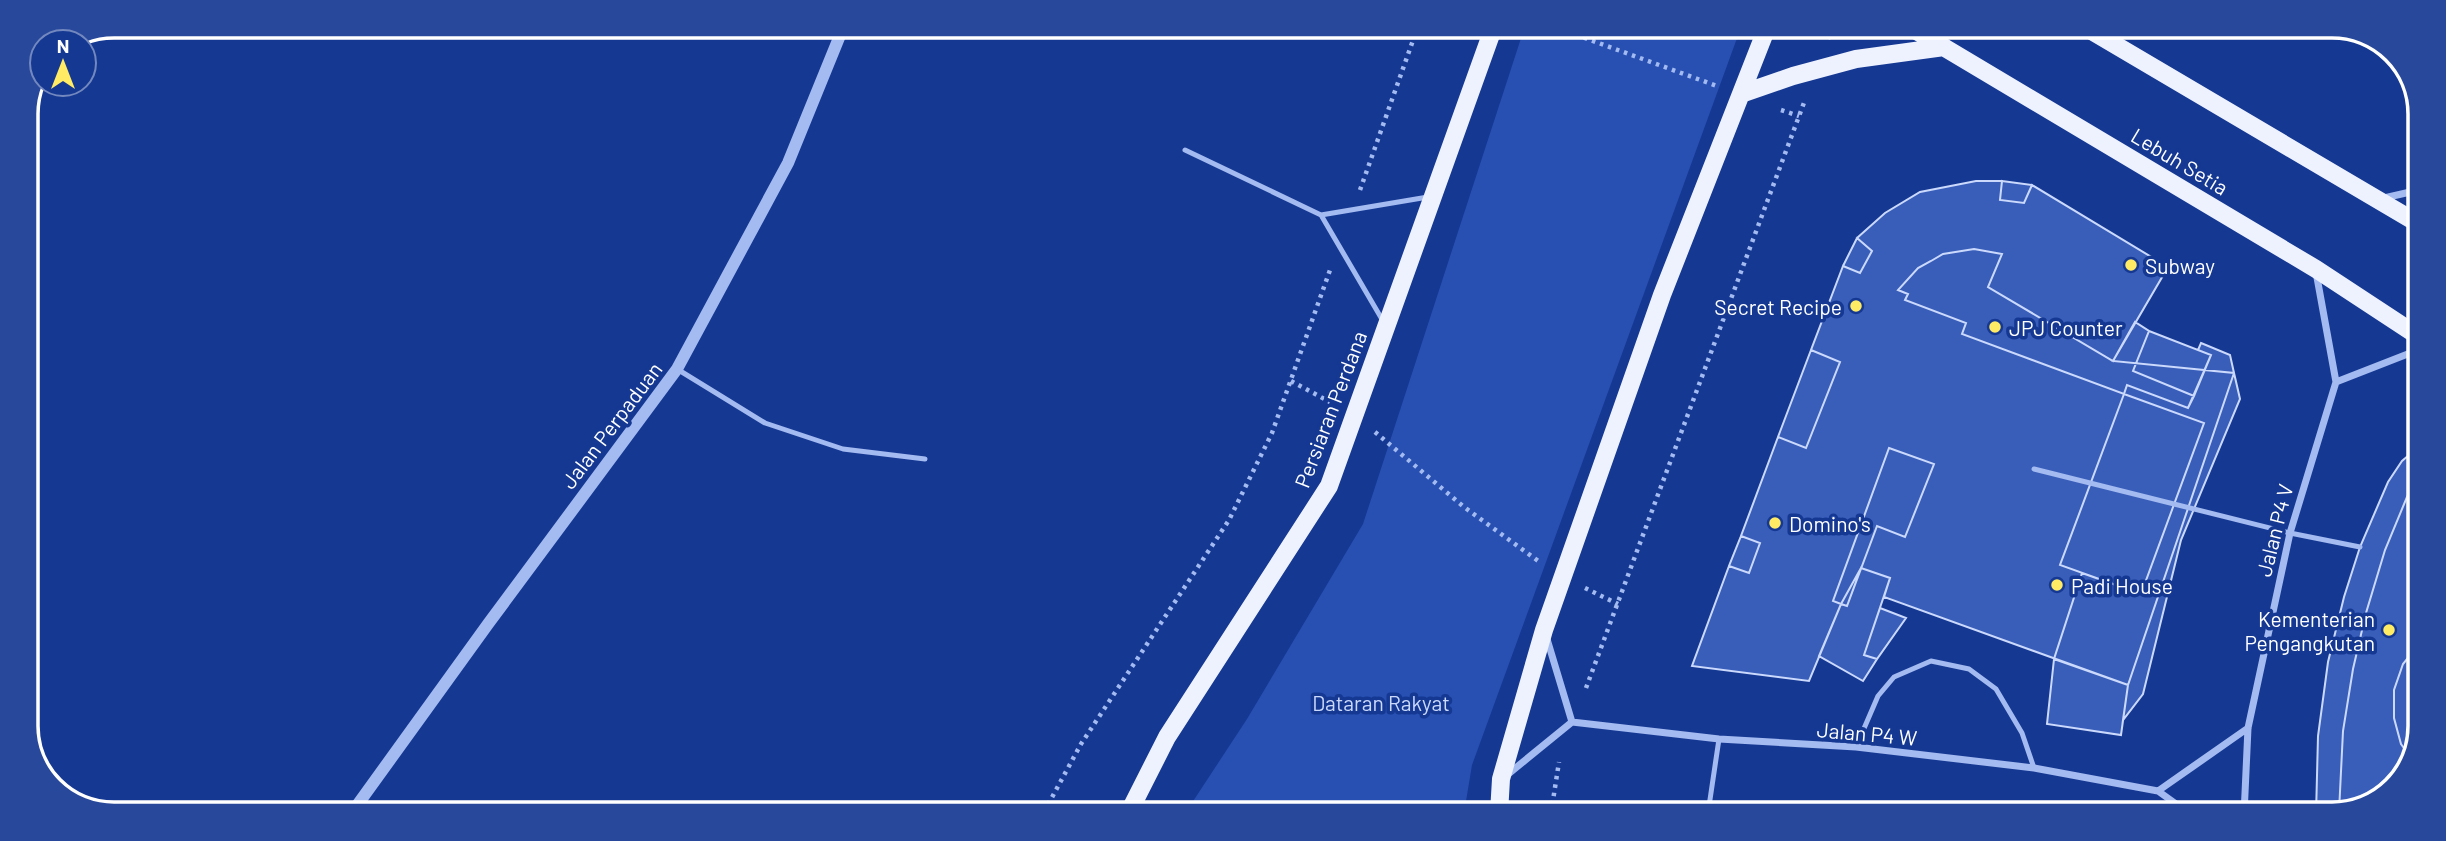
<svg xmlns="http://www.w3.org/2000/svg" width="2446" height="841" font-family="Barlow,sans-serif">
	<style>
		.green { fill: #2750b2 }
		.building { fill: #395eba; stroke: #cbd9fc; stroke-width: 2 }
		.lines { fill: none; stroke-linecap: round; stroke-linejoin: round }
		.path { stroke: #a4bbf1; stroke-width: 4.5; stroke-dasharray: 3.5 5; stroke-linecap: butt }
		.service { stroke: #a4bbf1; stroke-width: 5 }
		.minor { stroke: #a4bbf1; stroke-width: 7 }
		.tertiary { stroke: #a4bbf1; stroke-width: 12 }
		.primary { stroke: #eef2ff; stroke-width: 18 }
		.poi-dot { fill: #ffeb64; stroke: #153893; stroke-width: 2.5 }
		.labels { text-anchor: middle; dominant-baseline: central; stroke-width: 7; stroke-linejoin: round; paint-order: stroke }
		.street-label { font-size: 21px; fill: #fff; stroke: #153893 }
		.poi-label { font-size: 21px; fill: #fff; stroke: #153893; text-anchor: start }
		.park-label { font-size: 21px; fill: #cbd9fc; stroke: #153893 }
		.rim { fill: none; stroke: #fff; stroke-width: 3.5 }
	</style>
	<rect width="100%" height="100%" fill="#153893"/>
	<path class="green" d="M1524 29 1740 30 1472 765 1464 813 1186 812 1247 719 1363 524Z"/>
	<path class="building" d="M1976 181H2002L2000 200 2024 203 2032 185 2168 267 2113 361 2234 373 2240 399 2181 540 2143 694 2123 720 2128 685 1884 597 1890 578 1861 568 1841 604 1809 681 1692 666 1729 566 1749 573 1760 543 1741 536 1778 437 1806 448 1840 362 1811 350 1843 266 1860 273 1872 251 1857 238 1885 213 1920 192Z
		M2002 181 2032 185 2024 203 2000 200Z
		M1857 238 1872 251 1860 273 1843 266Z
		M1974 249 2002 254 1988 287 2113 361 2135 322 2149 331 2133 371 2194 396 2188 408 2127 385 2124 394 1962 334 1966 323 1905 300 1908 294 1898 290 1918 268 1931 261 1943 254Z
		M2149 331 2211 355 2194 396 2133 371Z
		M2201 343 2230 355 2234 373 2128 685 2054 659 2082 573 2141 594 2204 423 2124 394 2127 385 2188 408 2211 355 2198 350Z
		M1811 350 1840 362 1806 448 1778 437Z
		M2124 394 2204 423 2141 594 2060 565Z
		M1889 448 1934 464 1905 537 1877 526 1847 606 1841 604 1833 601Z
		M2415 450H2417L2416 648 2403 664 2394 690V718L2401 744 2412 759 2385 797 2332 815H2316L2318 736 2328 662 2344 597 2360 547 2388 482 2402 461Z
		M2417 480 2416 648 2403 664 2394 690V718L2401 744 2412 759 2385 797 2339 812 2343 731 2353 669 2366 613 2385 550 2407 497Z
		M1741 536 1760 543 1749 573 1729 566Z
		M1861 568 1890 578 1864 655 1877 659 1863 681 1819 656 1841 604 1847 606Z
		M1880 608 1906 618 1877 659 1864 655Z
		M2416 648 2415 754 2412 759 2401 744 2394 718V690L2403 664Z
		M2054 659 2128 685 2121 735 2047 724Z"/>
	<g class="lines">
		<path class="path" d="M1560 29 1717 86
			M1828 39 1831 30
			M1781 110 1799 116
			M1360 190 1417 29
			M1291 381 1330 402
			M1375 432 1464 507 1541 563
			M1585 588 1618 604
			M1586 688 1805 100
			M1044 812 1081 744 1229 520 1272 433 1330 270
			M1551 813 1559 762"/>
		<path class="service" d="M1185 150 1321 215 1383 321
			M1321 215 1428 197
			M677 369 765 423 843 449 925 459
			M2034 469 2290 533 2360 547
			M1856 747 1878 696 1894 677 1931 661 1969 669 1996 689 2022 733 2034 768
			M1708 813 1719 739"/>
		<path class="minor" d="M2384 198 2419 190
			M2336 382 2418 350
			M1547 639 1572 722
			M1507 775 1572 722 1719 739 1856 747 2034 768 2158 791 2190 814
			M2158 791 2248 728
			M2244 815 2248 728 2290 533 2336 382 2316 272"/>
		<path class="tertiary" d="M353 811 488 624 677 369 788 163 843 28"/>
		<path class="primary" d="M1915 30 2316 269 2418 336
			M2090 30 2419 224
			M1741 94 1793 76 1856 59 1944 47
			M1129 812 1167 737 1329 486 1493 29
			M1499 813 1501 779 1544 630 1662 295 1766 30"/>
	</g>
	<g class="poi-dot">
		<circle cx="2131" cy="265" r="7"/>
		<circle cx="1856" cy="306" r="7"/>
		<circle cx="1995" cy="327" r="7"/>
		<circle cx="1775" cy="523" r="7"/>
		<circle cx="2057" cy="585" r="7"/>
		<circle cx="2389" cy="630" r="7"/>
	</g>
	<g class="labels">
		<g class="street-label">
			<text transform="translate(2180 161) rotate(31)">Lebuh Setia</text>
			<text transform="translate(1330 409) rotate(-69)">Persiaran Perdana</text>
			<text transform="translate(611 425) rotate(-53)">Jalan Perpaduan</text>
			<text transform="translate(2274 530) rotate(-76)">Jalan P4 V</text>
			<text transform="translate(1867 733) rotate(5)">Jalan P4 W</text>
		</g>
		<g class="poi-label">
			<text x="2145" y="265">Subway</text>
			<text x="1842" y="306" text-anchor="end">Secret Recipe</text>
			<text x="2009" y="327">JPJ Counter</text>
			<text x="1789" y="523">Domino's</text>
			<text x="2071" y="585">Padi House</text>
			<text x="2375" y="618" text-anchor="end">Kementerian<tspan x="2375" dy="24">Pengangkutan</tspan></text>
		</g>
		<g class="park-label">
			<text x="1381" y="702">Dataran Rakyat</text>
		</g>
	</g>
	<path d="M0 0H2446V841H0ZM114 38H2332A76 76 0 0 1 2408 114V726A76 76 0 0 1 2332 802H114A76 76 0 0 1 38 726V114A76 76 0 0 1 114 38Z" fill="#28489c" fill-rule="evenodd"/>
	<path class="rim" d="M114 38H2332A76 76 0 0 1 2408 114V726A76 76 0 0 1 2332 802H114A76 76 0 0 1 38 726V114A76 76 0 0 1 114 38Z"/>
	<g transform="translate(63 63)"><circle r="33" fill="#153893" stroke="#7388be" stroke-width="2"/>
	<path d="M0-5L12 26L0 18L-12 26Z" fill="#ffeb64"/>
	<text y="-10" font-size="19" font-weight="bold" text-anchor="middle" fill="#ffffff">N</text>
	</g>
</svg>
